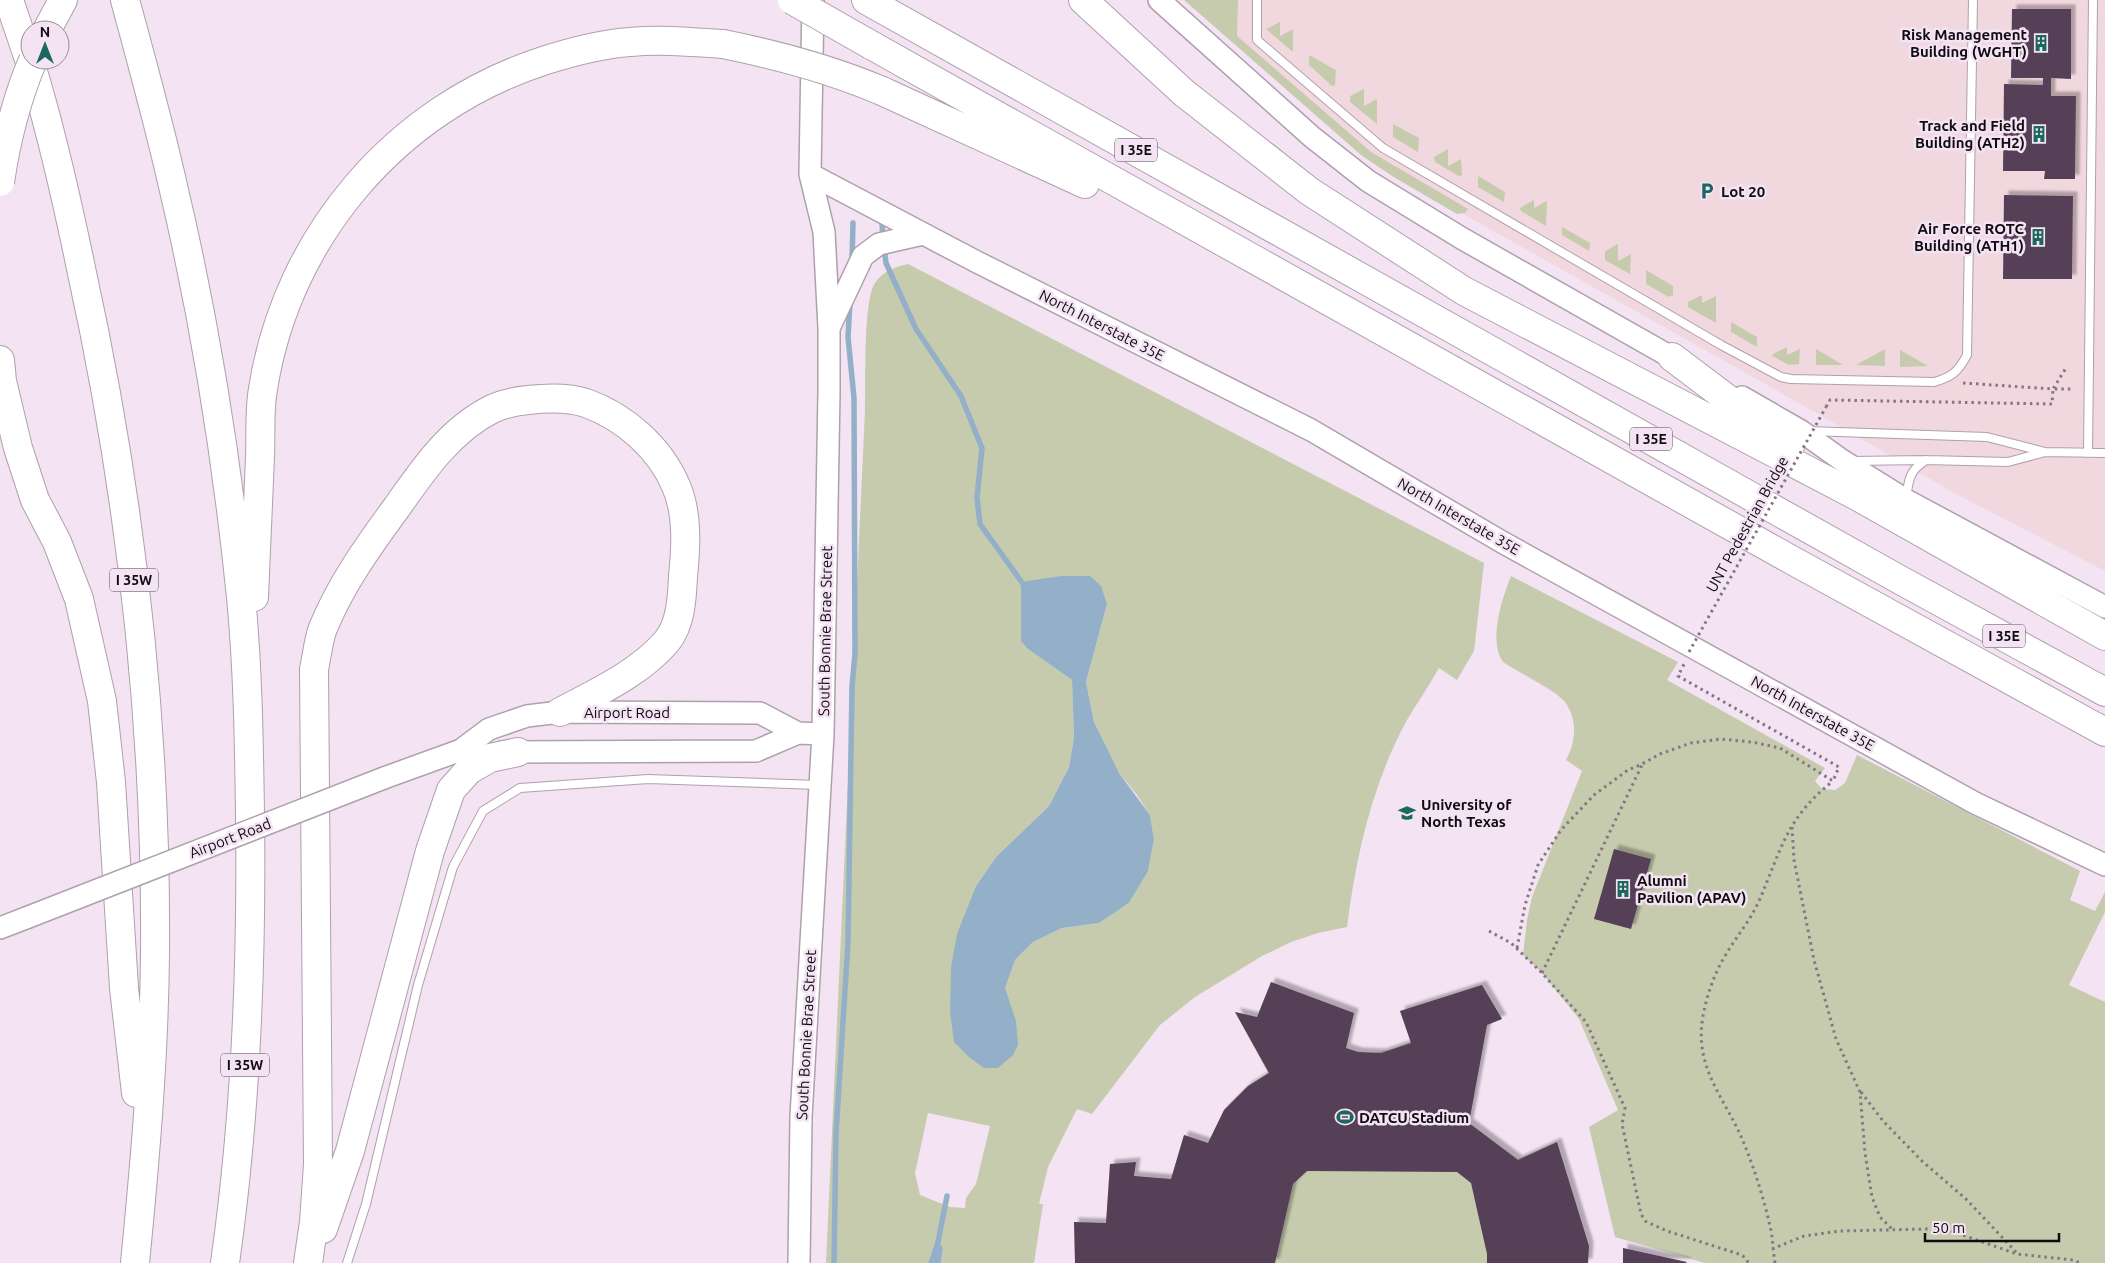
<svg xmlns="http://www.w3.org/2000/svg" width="2105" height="1263" font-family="Ubuntu,sans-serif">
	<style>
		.education { fill: #f1d7de }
		.green { fill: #c6cbae; fill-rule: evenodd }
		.water { fill: #93b0c8 }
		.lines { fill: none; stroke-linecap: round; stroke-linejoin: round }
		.stream { stroke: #93b0c8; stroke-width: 5.5 }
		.building { fill: #574158; filter: url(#shadow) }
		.lane-casing { stroke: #afa0ae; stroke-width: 10 }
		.secondary-casing { stroke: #afa0ae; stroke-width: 24 }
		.highway-casing { stroke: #afa0ae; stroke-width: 30 }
		.path { stroke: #827782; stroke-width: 3; stroke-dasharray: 2.5 4; stroke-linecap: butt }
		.lane { stroke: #fff; stroke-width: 8 }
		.secondary { stroke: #fff; stroke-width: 21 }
		.highway { stroke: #fff; stroke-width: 28 }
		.secondary-bridge-casing { stroke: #afa0ae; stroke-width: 24; stroke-linecap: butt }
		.highway-bridge-casing { stroke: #afa0ae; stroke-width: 30; stroke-linecap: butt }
		.path-bridge { stroke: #827782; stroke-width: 3; stroke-dasharray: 2.5 4; stroke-linecap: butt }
		.secondary-bridge { stroke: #fff; stroke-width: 21 }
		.highway-bridge { stroke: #fff; stroke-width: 28 }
		.labels { text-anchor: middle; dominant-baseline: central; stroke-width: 5; stroke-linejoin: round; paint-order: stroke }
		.shield { fill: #f3e3f3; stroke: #544c54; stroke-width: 1 }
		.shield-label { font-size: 14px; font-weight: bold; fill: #100b10 }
		.poi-label { font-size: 15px; font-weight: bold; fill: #100b10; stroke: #f3e3f3; text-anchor: start }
		.street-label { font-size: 15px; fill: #100b10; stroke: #f3e3f3 }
	</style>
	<defs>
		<filter id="shadow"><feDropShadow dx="4.5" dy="-4.5" stdDeviation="1" flood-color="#0004"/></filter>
	</defs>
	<rect width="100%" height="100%" fill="#f3e3f3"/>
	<path class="education" d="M1187 0H2105V571L1956 494 1815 412 1371 162Z"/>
	<path class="green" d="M1184 0H1238L1237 36 1371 152 1468 209 1465 213 1457 214 1392 176 1361 155Z
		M1280 22V36L1293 29V52L1266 29Z
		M1309 55 1336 70 1335 85 1332 86 1309 65Z
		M1364 89V106L1377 99V124L1350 102V96Z
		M1393 124 1419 138 1418 152 1393 137Z
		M1448 149V166L1461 159 1462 175 1459 176 1435 162 1434 157Z
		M1478 176 1505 192 1504 202 1478 187Z
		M1534 200V208L1547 201 1546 226 1521 211 1520 208Z
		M1562 227 1590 243 1589 251 1562 235Z
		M1618 244V261L1631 254 1630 274 1605 260V251Z
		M908 264 1484 563 1474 651 1457 680 1439 668C1429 686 1417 703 1407 720 1372 784 1356 856 1347 927L1318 933 1291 942 1262 956 1195 997 1160 1025 1092 1114 1077 1109 1048 1167 1039 1204H1043L1034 1263H941L943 1248H933L928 1263H826L865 410C866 385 863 300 875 283 883 271 895 267 908 264ZM1060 576 1107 604 1086 682 1094 722 1107 752 1119 773 1137 795 1150 815 1154 839 1148 870 1129 903 1099 923 1062 928 1033 942 1015 960 1005 987 976 886 996 857 1049 806 1069 767 1074 737 1072 680 1028 649 1021 583ZM928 1113 990 1126 976 1184 966 1198 965 1208 950 1207 920 1195 915 1173Z
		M1646 270 1673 286V295L1669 297 1646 284Z
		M1702 295V303L1716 296V323L1688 307V302Z
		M1731 322 1757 337V347L1731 332Z
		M1787 347V355L1800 349 1799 364 1789 365 1772 356 1773 354Z
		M1816 349 1843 365H1816Z
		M1885 349V366L1856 365Z
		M1900 350 1928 366 1900 367Z
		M1511 576 1678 662 1667 680 1825 768 1815 781 1822 789 1835 790 1845 783 1857 755 2080 871 2070 900 2095 911 2105 892V912L2069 985 2105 1002V1263H1705L1615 1237 1589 1127 1618 1110 1579 1019 1542 973 1523 955 1527 920 1532 897 1582 771 1566 760C1576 742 1578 720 1565 702 1557 691 1516 671 1503 662 1488 640 1502 599 1511 576Z
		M1271 982 1354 1013 1346 1048C1371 1057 1387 1051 1411 1042L1400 1011 1482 985 1502 1019 1487 1025 1469 1123 1518 1159 1557 1142 1589 1246 1588 1263H1075L1074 1222 1106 1223 1110 1164 1136 1162 1134 1176 1171 1179 1184 1135 1208 1143 1224 1110 1248 1086 1268 1073 1235 1012 1257 1017Z"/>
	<path class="water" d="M1060 576H1090L1101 586 1107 604 1086 682 1094 722 1119 773 1150 815 1154 839 1148 871 1129 903 1099 923 1062 928 1033 942 1015 960 1005 988 1016 1021 1018 1045 1013 1055 998 1068H984L969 1057 954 1042 950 1012 951 967 957 934 976 886 996 857 1049 806 1069 767 1074 737 1072 680 1028 649 1021 641V582Z
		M938 1241 943 1248 941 1263H928L933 1248Z"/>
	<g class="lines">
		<path class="stream" d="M882 223 883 238
			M884 247 886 263 916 329 961 396 982 448 977 498 980 524 1026 588
			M852 261 853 223
			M937 1247 947 1196
			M834 1263 836 1133 848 943 852 687 855 653 854 398 848 337 850 302"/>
	</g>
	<path class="building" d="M2012 9H2071V79L2051 78V96H2076L2075 179H2044L2045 171H2003L2004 84 2043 85V78H2011Z
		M2004 195 2073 196 2072 279H2003Z
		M1614 849 1651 859 1631 929 1594 919Z
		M1271 982 1354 1013 1346 1048 1358 1052 1381 1053 1411 1043 1400 1011 1482 985 1502 1019 1487 1025 1469 1123 1518 1160 1557 1142 1589 1246 1588 1263H1487V1254L1471 1183 1457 1172 1307 1171 1293 1184 1275 1263H1075L1074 1222 1106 1223 1110 1164 1136 1162 1134 1176 1171 1179 1184 1135 1208 1143 1224 1110 1248 1086 1269 1073 1235 1012 1257 1017Z
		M1623 1248 1687 1262 1686 1263H1623Z"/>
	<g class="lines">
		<g class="lane-casing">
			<path id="lane" d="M1257 0V40L1383 148 1721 345 1781 377 1791 379 1934 382C1952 377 1958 372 1967 355L1973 0
				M1809 431 1987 437 2045 452 2008 462 1926 460 1853 461
				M2045 452 2105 453
				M2088 453 2093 0
				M1906 498C1909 479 1909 471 1926 460
				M347 1263 366 1204 418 985 453 867 483 811 520 788 648 779 818 785"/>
		</g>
		<g class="secondary-casing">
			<path id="secondary" d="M1159 0 1312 137 1368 181 1463 239 1685 365
				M810 174 977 262 1311 430 1502 542 1975 803 2105 865
				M830 326 863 256 879 244 923 234
				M1742 397 1801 431 1843 461 1906 500 2105 607
				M502 752 756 751 798 733
				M384 778 461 750 489 729 527 716 560 712 760 713 798 733 823 734
				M0 928 26 918
				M799 1263 801 1117 823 734 829 392V328L824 232 810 174 813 0"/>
		</g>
		<g class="highway-casing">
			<path id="highway" d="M9 0C18 28 29 57 37 85 55 147 69 210 82 273 131 497 157 726 155 955 154 1058 145 1161 135 1263
				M125 0C142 62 159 124 173 186 205 321 227 460 241 597 248 670 249 743 250 815 252 965 246 1115 225 1263
				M866 0 1902 581 2105 692
				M1083 0 1184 93 1309 191 1464 291 1855 495 2105 636
				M47 30 63 0
				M871 45 1788 558 2105 732
				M882 91 1085 184
				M1672 357 1790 446
				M0 360 2 381 18 448 35 500 57 542 79 599 102 701 111 782 124 988 136 1093
				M254 597C256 550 258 503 260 457 261 435 259 411 263 389 287 236 396 109 543 61 571 52 601 44 630 42 661 39 692 42 723 44
				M323 1229 350 1151 430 851 451 790 469 770 490 758 518 752
				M308 1263 314 1222 318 1164 314 669C317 656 318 641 323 628 341 584 369 545 397 507 423 470 450 430 492 409 503 404 516 401 528 400 546 398 568 397 586 403 625 417 660 448 676 486 688 513 686 547 683 577 682 597 681 624 667 641 640 673 596 693 560 712"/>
		</g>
		<path class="path" d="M1963 383 2053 389 2066 368
			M1826 407 1830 400 2052 404 2053 389H2073
			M1792 827 1794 860 1814 960 1836 1039 1860 1092 1865 1153 1872 1197 1880 1217 1892 1229
			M1489 931 1511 943 1542 973 1586 1022 1625 1108 1622 1124 1641 1214 1645 1221 1667 1231 1742 1255 1747 1260 1748 1263
			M1517 948 1525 905 1538 865 1561 830 1594 795 1628 770 1642 764 1660 754 1691 743 1721 739 1752 742 1780 748 1833 781 1839 767 1678 676 1684 664
			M1542 973 1642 765
			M1861 1092 1883 1121 1922 1161 1966 1199 2016 1252
			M1772 1249 1804 1236 1840 1231 1927 1229 1951 1231 2017 1254 2073 1260 2080 1263
			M1775 1263C1773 1251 1773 1238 1770 1226 1764 1199 1755 1171 1745 1146 1728 1101 1693 1070 1703 1016 1707 995 1714 974 1725 956 1736 937 1750 921 1759 901 1781 850 1786 818 1833 781"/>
		<use href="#lane" class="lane"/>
		<use href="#secondary" class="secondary"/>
		<use href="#highway" class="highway"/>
		<g class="secondary-bridge-casing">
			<path id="secondary-bridge" d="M26 918 384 778"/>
		</g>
		<g class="highway-bridge-casing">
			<path id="highway-bridge" d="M792 0 871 45
				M723 44C778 55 830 69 882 91
				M0 182C6 141 17 98 33 60"/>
		</g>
		<path class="path-bridge" d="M1689 652 1826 407"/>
		<use href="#secondary-bridge" class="secondary-bridge"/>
		<use href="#highway-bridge" class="highway-bridge"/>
	</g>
	<defs>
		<g id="building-bare" transform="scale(1.35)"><path d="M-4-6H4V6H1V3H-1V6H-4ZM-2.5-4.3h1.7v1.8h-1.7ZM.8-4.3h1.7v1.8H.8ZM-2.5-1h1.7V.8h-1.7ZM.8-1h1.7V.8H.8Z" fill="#1c6760" stroke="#f3e3f3" stroke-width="2.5" paint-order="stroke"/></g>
		<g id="parking-bare" transform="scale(1.35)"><path d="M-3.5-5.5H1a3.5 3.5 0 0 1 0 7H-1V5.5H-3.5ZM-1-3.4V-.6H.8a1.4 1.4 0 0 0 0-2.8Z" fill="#1c6760" stroke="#f3e3f3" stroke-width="2.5" paint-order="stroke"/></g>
		<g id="university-bare" transform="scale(1.35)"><path d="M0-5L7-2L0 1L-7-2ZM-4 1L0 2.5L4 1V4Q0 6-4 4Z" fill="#1c6760" stroke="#f3e3f3" stroke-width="2.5" paint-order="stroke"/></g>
		<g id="stadium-bare" transform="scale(1.35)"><path d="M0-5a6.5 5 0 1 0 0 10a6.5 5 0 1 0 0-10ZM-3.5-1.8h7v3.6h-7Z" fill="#1c6760" stroke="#f3e3f3" stroke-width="2.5" paint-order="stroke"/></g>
	</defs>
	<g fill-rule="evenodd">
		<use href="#building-bare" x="2041" y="43"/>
		<use href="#building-bare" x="2039" y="134"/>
		<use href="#parking-bare" x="1707" y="191"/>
		<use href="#building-bare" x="2038" y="237"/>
		<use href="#university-bare" x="1407" y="813"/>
		<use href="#building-bare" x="1623" y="889"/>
		<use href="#stadium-bare" x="1345" y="1117"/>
	</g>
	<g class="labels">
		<g class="shield">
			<rect x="1115" y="138.5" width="42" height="23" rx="4"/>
			<rect x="1630" y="427.5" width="42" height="23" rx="4"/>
			<rect x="110" y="568.5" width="48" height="23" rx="4"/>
			<rect x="1983" y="624.5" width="42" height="23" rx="4"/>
			<rect x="221" y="1053.5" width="48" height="23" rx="4"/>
		</g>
		<g class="shield-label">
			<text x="1136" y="150">I 35E</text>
			<text x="1651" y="439">I 35E</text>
			<text x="134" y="580">I 35W</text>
			<text x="2004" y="636">I 35E</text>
			<text x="245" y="1065">I 35W</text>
		</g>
		<g class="poi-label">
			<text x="2027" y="34" text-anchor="end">Risk Management<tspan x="2027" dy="17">Building (WGHT)</tspan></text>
			<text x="2025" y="125" text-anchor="end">Track and Field<tspan x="2025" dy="17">Building (ATH2)</tspan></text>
			<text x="1721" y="191">Lot 20</text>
			<text x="2024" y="228" text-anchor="end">Air Force ROTC<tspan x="2024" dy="17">Building (ATH1)</tspan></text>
			<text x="1421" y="804">University of<tspan x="1421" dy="17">North Texas</tspan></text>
			<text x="1637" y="880">Alumni<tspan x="1637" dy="17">Pavilion (APAV)</tspan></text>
			<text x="1359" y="1117">DATCU Stadium</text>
		</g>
		<g class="street-label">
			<text transform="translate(1102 325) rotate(27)">North Interstate 35E</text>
			<text transform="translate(1459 516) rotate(30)">North Interstate 35E</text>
			<text transform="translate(1747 524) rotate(-61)">UNT Pedestrian Bridge</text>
			<text transform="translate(825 631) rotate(-89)">South Bonnie Brae Street</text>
			<text x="627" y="712">Airport Road</text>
			<text transform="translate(1813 713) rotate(29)">North Interstate 35E</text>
			<text transform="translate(230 838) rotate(-21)">Airport Road</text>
			<text transform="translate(806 1035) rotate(-87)">South Bonnie Brae Street</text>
		</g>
	</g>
	<g transform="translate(45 45)"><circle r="24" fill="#f3e3f3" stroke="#988d98"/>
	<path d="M0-4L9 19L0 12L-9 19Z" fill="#1c6760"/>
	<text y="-8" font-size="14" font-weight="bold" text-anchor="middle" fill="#100b10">N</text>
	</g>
	<path d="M1925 1233v8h134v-8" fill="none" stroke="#100b10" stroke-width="2.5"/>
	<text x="1932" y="1233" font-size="15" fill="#100b10" stroke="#f3e3f3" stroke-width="4" paint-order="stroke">50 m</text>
</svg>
